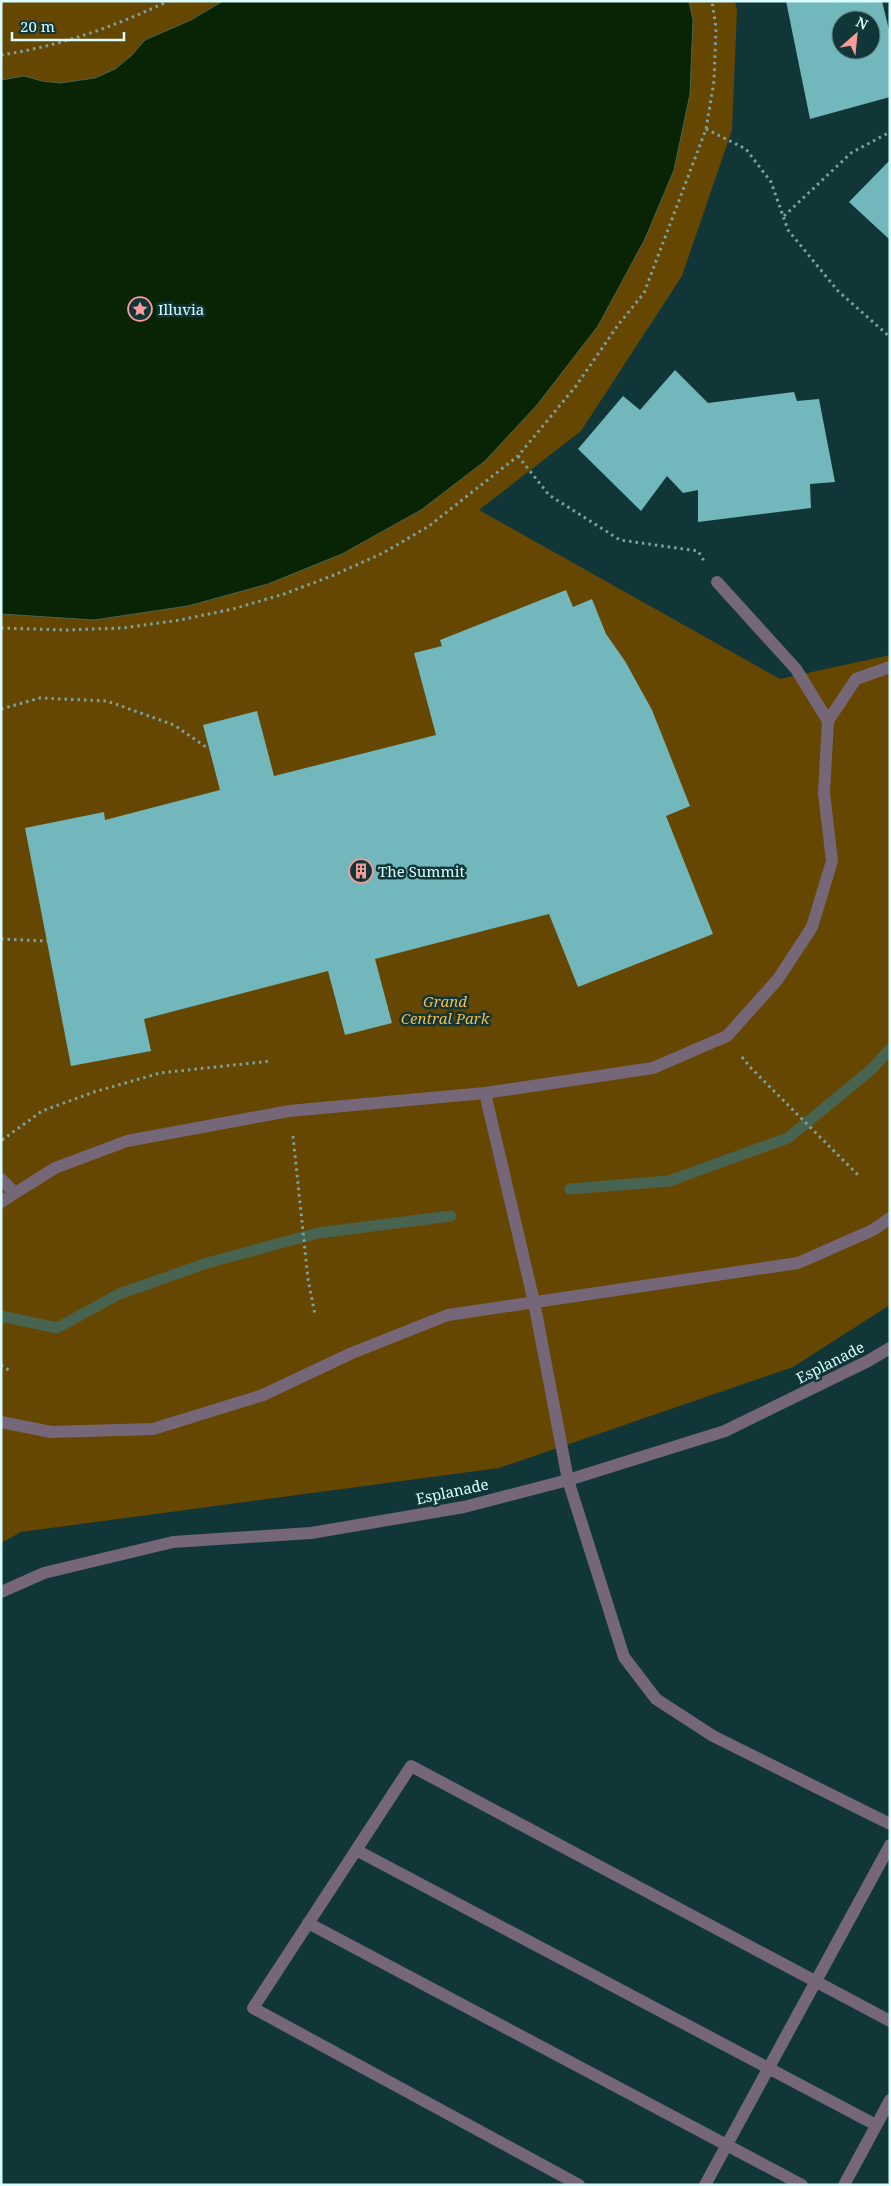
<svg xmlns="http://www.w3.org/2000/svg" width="891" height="2186" font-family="'Noto Serif',serif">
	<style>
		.green { fill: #654701 }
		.water { fill: #092305; stroke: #486450 }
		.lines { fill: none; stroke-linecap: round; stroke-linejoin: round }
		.stream { stroke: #486450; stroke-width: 11 }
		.building { fill: #71b7bb; fill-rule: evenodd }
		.path { stroke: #7ca1a3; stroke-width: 3; stroke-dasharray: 2.5 4; stroke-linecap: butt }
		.service { stroke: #756778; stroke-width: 12 }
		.labels { text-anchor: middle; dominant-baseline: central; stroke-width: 5; stroke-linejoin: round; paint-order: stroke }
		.poi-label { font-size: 15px; fill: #dafdff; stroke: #103638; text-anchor: start }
		.park-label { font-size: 15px; font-style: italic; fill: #f7bb45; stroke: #103638 }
		.street-label { font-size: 15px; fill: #dafdff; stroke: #103638 }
	</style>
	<rect width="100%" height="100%" fill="#103638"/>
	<path class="green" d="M1 1H735L737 11 732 130 682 276 581 431 479 510 780 679 890 655V1305L793 1367 499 1468 21 1532 1 1543Z"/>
	<path class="water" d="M223 1H689L693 20 690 94 674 170 645 239 598 326 537 405 485 461 421 510 342 554 268 584 188 606 94 620 1 614V80L24 76 42 81 60 83 95 78 115 69 131 56 145 40 191 20Z"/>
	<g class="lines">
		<path class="stream" d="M570 1189 669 1181 788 1138 872 1069 890 1049
			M1 1316 57 1328 119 1294 207 1263 318 1233 451 1216"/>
	</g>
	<path class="building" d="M786 1H882L890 34V97L810 119ZM841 20H871V50H841Z
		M890 160V240L849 202Z
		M675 370 708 403 794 392 797 401 819 399 835 482 810 484 811 508 698 522V490L683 493 667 476 641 511 578 449 623 396 640 410Z
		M566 590 573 607 592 599 606 634 625 661 652 710 690 806 666 816 713 934 578 987 549 914 375 959 392 1023 345 1035 328 971 144 1019 151 1051 71 1066 25 828 104 812 105 820 220 790 203 725 257 711 274 776 436 735 414 653 442 646 440 640Z"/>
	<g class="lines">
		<path class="path" d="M1 55C60 46 114 27 168 1
			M706 129 746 149 771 182 788 230 838 291 890 337
			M784 216 851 153 890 132
			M518 456 549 495 620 540 698 551 704 561
			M1 628 66 630 123 628 180 620 233 609 284 594 334 575 383 553 429 526 518 456 576 386 618 325 644 293 706 129 714 81 716 28 712 1
			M1 709 40 698 107 701 174 725 209 749
			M1 939 47 941
			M742 1057 750 1067 859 1176
			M293 1136 308 1279 315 1315
			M2 1140 42 1111 94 1092 160 1073 271 1061
			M1 1365 10 1371"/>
		<path class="service" d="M717 582 796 669 828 721
			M485 1093 534 1302 568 1480 624 1657 656 1699 713 1736 890 1824
			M1 1179 15 1193
			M1 1202 55 1168 127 1141 289 1111 485 1093 653 1068 727 1036 778 979 812 927 832 861 824 793 828 721 856 679 890 667
			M1 1422 51 1432 153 1429 263 1395 352 1353 448 1315 798 1263 873 1230 890 1218
			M1 1592 44 1573 173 1542 311 1533 464 1507 568 1480 725 1431 868 1361 890 1348
			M356 1850 876 2125
			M308 1923 802 2185
			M579 2185 253 2008 411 1766 890 2021
			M705 2185 890 1845
			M844 2185 890 2100"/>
	</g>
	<defs>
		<g id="sight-ring" transform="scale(1.25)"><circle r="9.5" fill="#103638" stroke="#f59b99" stroke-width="1.5"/><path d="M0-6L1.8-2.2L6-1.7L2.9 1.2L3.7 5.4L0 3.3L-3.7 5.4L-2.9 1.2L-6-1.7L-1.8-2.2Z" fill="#f59b99"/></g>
		<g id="building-ring" transform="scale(1.25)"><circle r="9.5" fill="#103638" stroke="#f59b99" stroke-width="1.5"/><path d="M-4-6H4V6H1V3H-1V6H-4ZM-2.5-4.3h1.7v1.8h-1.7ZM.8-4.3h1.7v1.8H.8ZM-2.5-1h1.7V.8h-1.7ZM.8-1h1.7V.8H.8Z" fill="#f59b99"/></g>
	</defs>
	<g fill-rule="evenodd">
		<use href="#sight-ring" x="140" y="309"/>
		<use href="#building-ring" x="361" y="871"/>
	</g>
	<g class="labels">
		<g class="poi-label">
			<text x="158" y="309">Illuvia</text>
			<text x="378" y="871">The Summit</text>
		</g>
		<g class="park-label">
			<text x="445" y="1001">Grand<tspan x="445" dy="17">Central Park</tspan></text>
		</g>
		<g class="street-label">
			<text transform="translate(830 1362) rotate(-27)">Esplanade</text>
			<text transform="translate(452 1491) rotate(-12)">Esplanade</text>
		</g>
	</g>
	<rect width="891" height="2186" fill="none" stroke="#dafdff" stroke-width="5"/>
	<g transform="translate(856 35) rotate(27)"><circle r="24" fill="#103638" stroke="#618688"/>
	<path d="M0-4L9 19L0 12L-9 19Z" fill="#f59b99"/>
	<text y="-8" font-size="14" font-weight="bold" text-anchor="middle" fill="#dafdff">N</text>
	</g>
	<path d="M12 32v8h112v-8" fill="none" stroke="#dafdff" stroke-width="2.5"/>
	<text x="20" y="32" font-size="15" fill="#dafdff" stroke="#103638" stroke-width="4" paint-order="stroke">20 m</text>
</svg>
